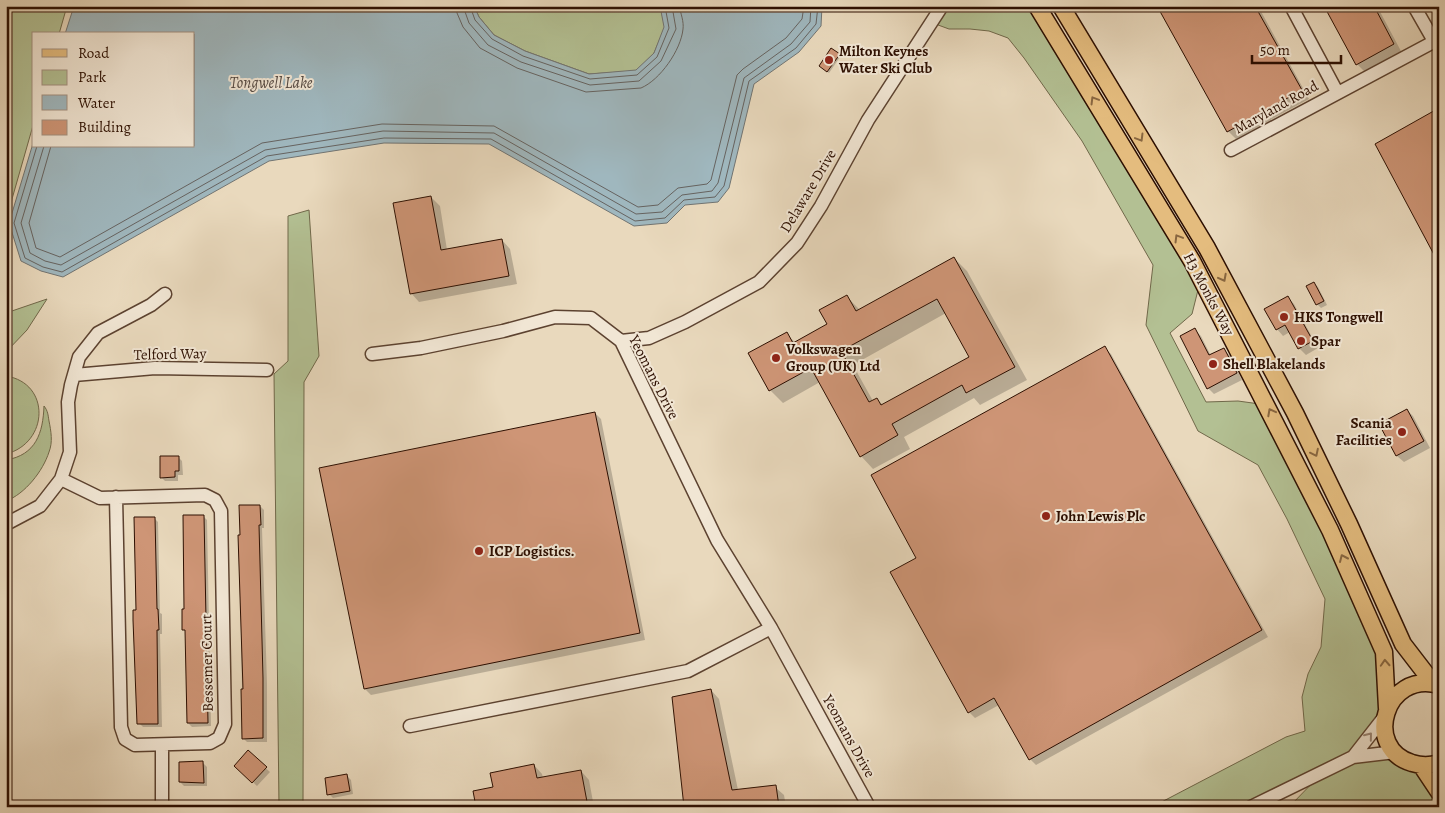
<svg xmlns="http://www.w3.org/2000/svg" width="1445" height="813" font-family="Alegreya,serif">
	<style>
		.green { fill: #b3c093; stroke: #70684a }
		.water { fill: #9fb7be; stroke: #717472 }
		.shadow { fill: #0003; fill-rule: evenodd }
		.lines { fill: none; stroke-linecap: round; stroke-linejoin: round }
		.shore { stroke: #666360; stroke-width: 1 }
		.building { fill: #ce9576; stroke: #2d0f01; fill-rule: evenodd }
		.minor-casing { stroke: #5c4230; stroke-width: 15 }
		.major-casing { stroke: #2d0f01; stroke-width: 19 }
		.minor { stroke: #f1e6d4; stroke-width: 12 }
		.major { stroke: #e4bc7e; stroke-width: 16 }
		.oneway { stroke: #886640 }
		.oneway2 { stroke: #998575 }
		.poi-dot { fill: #8f2418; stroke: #f1e6d4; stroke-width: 2 }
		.labels { text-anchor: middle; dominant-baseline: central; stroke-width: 4; stroke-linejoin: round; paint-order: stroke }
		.poi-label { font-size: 15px; font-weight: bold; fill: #2d0f01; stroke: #f1e6d4; text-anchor: start }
		.street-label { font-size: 15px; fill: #2d0f01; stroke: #f1e6d4 }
		.water-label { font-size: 16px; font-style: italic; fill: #554a43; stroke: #f1e6d4 }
	</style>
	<rect width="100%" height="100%" fill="#e9d9bd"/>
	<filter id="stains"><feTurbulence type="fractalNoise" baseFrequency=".004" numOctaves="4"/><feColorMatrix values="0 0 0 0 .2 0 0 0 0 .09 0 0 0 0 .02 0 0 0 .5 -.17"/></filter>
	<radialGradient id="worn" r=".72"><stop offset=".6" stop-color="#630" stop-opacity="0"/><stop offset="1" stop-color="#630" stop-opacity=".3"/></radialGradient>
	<path class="green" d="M6 6H67L59 34H34V122L12 199 6 227Z
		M474 6H660L665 27 654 53 636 71 589 74 525 51 494 35 479 17Z
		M942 6H1037L1201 278 1192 314 1170 333 1206 402 1238 401 1267 405 1384 652 1387 708 1353 756 1395 752 1439 792V807H1289L1323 772 1251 807H1152L1286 737 1305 731 1302 697 1308 674 1321 647 1325 599 1287 519 1258 465 1198 431 1146 325 1153 265 1082 141 1024 58 1008 38 989 31 970 29H949L930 22Z
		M309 210 319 356 304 382 303 807H279L274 374 288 361V216Z
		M47 299 27 330 6 352V313Z
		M6 376C51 383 49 443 6 454Z
		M44 406C48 411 48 415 49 421 51 431 53 442 49 452 43 471 25 494 6 501V460C36 455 43 433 44 406Z"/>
	<path class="water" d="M74 6H474L479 17 494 35 525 51 589 74 636 70 654 53 664 27 660 6H822L821 26 799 52 754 84 729 188 718 202 685 205 667 223 634 226 489 144 384 143 269 161 63 277 41 271 21 261 9 223 34 140V146H194V34H65Z"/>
	<path class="shadow" d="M1159 6H1258L1309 99 1236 139 1228 131Z
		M1326 6H1377L1402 53 1366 73 1357 64Z
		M839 55 840 57 829 73 822 68Z
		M431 197 440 206 447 250 502 240 510 249 517 284 419 302 411 293Z
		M954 258 967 271 1027 380 980 405 974 398 904 437 910 449 873 469 861 456 820 382 783 403 770 390 786 334 796 343 828 325 846 296 860 310ZM946 313 970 357 883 405 877 399 873 401 853 365Z
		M1314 283 1318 287 1327 305 1321 308 1317 304 1308 286Z
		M1288 298 1294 304 1318 348 1306 355 1299 348 1290 332 1283 336 1277 329Z
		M1195 330 1201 336 1211 356 1224 349 1230 356 1242 380 1214 394 1208 388Z
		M1104 348 1111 354 1268 637 1036 765 1030 759 999 705 975 718 969 712Z
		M1407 410 1413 416 1430 448 1404 462 1397 456 1381 424Z
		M595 413 601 419 645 640 371 695 365 689Z
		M178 457 182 461 183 475H178V481H165L161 477Z
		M260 506 264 510V528H262L267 683V742H247L243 738 239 536Z
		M203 516 207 520 211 726 192 727 188 723 186 632 183 629Z
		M154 518 158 522 160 613 162 614V634H160L162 727H143L139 723 137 611Z
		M711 690 719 699 738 790 775 787 784 795 786 807H685Z
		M248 752 270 772 257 786 236 766Z
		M203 763 207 767V786H184L180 782Z
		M534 765 542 774 543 778 581 771 589 780 594 807H477L494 788Z
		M347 776 351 780 353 794 333 798 329 794Z"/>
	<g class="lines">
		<path class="shore" d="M456 6 457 13 463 27 480 48 517 68 586 92 641 88C660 80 681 50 683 29 684 22 681 14 679 6
			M463 6 469 23 488 45 521 62 590 85 639 81 661 61 676 29 672 6
			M470 6 475 20 492 39 523 56 590 79 637 75 657 57 669 28 665 6
			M37 146 14 223 25 258 43 267 62 272 267 156 384 138 491 139 635 221 665 218 684 200 715 197 724 186 749 81 796 48 816 24 818 6
			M44 146 21 223 30 253 45 261 61 265 265 150 383 131 494 133 636 214 662 212 682 195 712 191 718 183 744 78 791 44 810 22 811 6
			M51 146 29 223 36 248 60 257 262 143 382 124 494 126 638 207 658 205 678 188 707 184 711 180 737 75 743 69 786 38 802 19 804 6"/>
	</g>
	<path class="building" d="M1157 6H1255L1302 90 1227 132Z
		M1324 6H1374L1394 44 1356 65Z
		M831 48 840 54 827 72 819 66Z
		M1439 108V264L1375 144Z
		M431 196 441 250 502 239 509 276 410 294 393 203Z
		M954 257 1015 367 966 393 962 385 892 424 898 435 860 457 811 368 769 391 748 353 787 332 793 343 827 324 819 310 847 295 856 311ZM937 299 969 357 881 405 877 398 869 402 841 351Z
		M1314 282 1324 301 1316 305 1306 286Z
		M1288 296 1313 341 1298 349 1285 325 1276 330 1264 309Z
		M1195 328 1209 355 1224 348 1237 373 1207 389 1180 336Z
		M1105 346 1262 630 1029 760 994 698 968 713 890 572 916 558 871 475Z
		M1407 409 1424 441 1396 456 1379 424Z
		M595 412 640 633 364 689 319 468Z
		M160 456H179V471H175V477L160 478Z
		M239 505H260L261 525H259L263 678V738L242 739 241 689H243L238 535H240Z
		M183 515H204L208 723H187L185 630H182V609H184Z
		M134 517H155L157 609H158L159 630H157L158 724H137L133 620V610H136Z
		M711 689 732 790 776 785 779 807H684L672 697Z
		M248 750 267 767 252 783 234 766Z
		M203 761 204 783 179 782V762Z
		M534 764 537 778 581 770 588 807H476L473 791 493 787 490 773Z
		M347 774 350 791 327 795 325 778Z"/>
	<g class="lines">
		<g class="minor-casing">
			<path id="minor" d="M1291 6 1337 92
				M1414 6 1434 41
				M1231 150 1439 39
				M621 341 649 338 685 322 759 282 797 243 821 206 868 120 942 6
				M372 354 421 348 503 331 555 317 591 318 621 341 717 540 771 628 869 807
				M74 375 155 368 267 370
				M61 479 100 498 205 495 215 500 221 511 225 724 219 738 210 743 135 745 125 739 121 727 116 497
				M6 524 40 506 61 479 70 452 68 402 71 385 79 357 98 333 151 305 165 294
				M410 726 688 671 771 628
				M1353 757 1385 716
				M162 807V745
				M1251 807 1353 757 1395 752"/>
		</g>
		<g class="major-casing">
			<path id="major" d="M1037 6 1192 261 1330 530 1384 652 1387 708
				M1061 6 1207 248 1295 413 1349 524 1403 644 1433 683
				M1439 685C1385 670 1362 748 1412 763 1421 766 1430 766 1439 763
				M1421 765 1439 792"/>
		</g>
		<use href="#minor" class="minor"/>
		<use href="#major" class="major"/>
	</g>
	<defs><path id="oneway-chevron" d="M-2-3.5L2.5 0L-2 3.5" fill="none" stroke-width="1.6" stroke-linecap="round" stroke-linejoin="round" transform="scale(1.25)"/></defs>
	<g class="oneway">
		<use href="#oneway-chevron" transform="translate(1094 100) rotate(-121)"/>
		<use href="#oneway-chevron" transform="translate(1140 138) rotate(59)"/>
		<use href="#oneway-chevron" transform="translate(1178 238) rotate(-121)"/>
		<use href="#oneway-chevron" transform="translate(1223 278) rotate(62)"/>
		<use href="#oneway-chevron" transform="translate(1271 412) rotate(-118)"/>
		<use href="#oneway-chevron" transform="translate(1315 453) rotate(64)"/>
		<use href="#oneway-chevron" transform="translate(1343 558) rotate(-114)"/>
		<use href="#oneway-chevron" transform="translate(1385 663) rotate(-93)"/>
	</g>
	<use class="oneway2" href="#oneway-chevron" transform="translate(1369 736) rotate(-51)"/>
	<g class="poi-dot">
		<circle cx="829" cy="60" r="5"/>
		<circle cx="1284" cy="317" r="5"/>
		<circle cx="1301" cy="341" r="5"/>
		<circle cx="776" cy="358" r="5"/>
		<circle cx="1213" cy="364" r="5"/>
		<circle cx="1402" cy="432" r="5"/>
		<circle cx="1046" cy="516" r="5"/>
		<circle cx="479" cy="551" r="5"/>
	</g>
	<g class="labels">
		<g class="poi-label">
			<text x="839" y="51">Milton Keynes<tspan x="839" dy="17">Water Ski Club</tspan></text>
			<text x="1294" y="317">HKS Tongwell</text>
			<text x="1311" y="341">Spar</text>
			<text x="786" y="349">Volkswagen<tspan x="786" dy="17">Group (UK) Ltd</tspan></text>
			<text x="1223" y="364">Shell Blakelands</text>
			<text x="1392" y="423" text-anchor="end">Scania<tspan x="1392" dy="17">Facilities</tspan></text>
			<text x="1056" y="516">John Lewis Plc</text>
			<text x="489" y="551">ICP Logistics.</text>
		</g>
		<g class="street-label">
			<text transform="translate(1276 107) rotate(-29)">Maryland Road</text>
			<text transform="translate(808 191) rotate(-59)">Delaware Drive</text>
			<text transform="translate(1209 294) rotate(62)">H3 Monks Way</text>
			<text transform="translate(170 354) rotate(-1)">Telford Way</text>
			<text transform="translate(654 377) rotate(63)">Yeomans Drive</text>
			<text transform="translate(207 663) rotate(-91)">Bessemer Court</text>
			<text transform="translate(849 736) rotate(61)">Yeomans Drive</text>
		</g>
		<g class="water-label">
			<text x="271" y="83">Tongwell Lake</text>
		</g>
	</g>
	<rect width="1445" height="813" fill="none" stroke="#e9d9bd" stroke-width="25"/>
	<rect x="8" y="8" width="1430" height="798" fill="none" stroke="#2d0f01" stroke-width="2.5"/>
	<rect x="12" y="12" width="1420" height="788" fill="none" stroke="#2d0f01"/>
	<rect x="32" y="32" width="162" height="115" fill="#f1e6d4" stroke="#a39080"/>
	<rect x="42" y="49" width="25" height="8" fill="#e4bc7e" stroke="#a39080"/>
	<text x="78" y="58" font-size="15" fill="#2d0f01">Road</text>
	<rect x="42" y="70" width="25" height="15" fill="#b3c093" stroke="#a39080"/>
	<text x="78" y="82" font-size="15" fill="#2d0f01">Park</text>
	<rect x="42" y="95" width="25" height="15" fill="#9fb7be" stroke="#a39080"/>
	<text x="78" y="108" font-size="15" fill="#2d0f01">Water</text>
	<rect x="42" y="120" width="25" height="15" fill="#ce9576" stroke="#a39080"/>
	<text x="78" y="132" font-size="15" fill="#2d0f01">Building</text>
	<path d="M1252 55v8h89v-8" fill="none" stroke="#2d0f01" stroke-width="2.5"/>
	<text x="1260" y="55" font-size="15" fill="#2d0f01" stroke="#f1e6d4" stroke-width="4" paint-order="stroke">50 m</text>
	<rect width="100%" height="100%" filter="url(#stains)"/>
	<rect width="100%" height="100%" fill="url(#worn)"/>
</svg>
